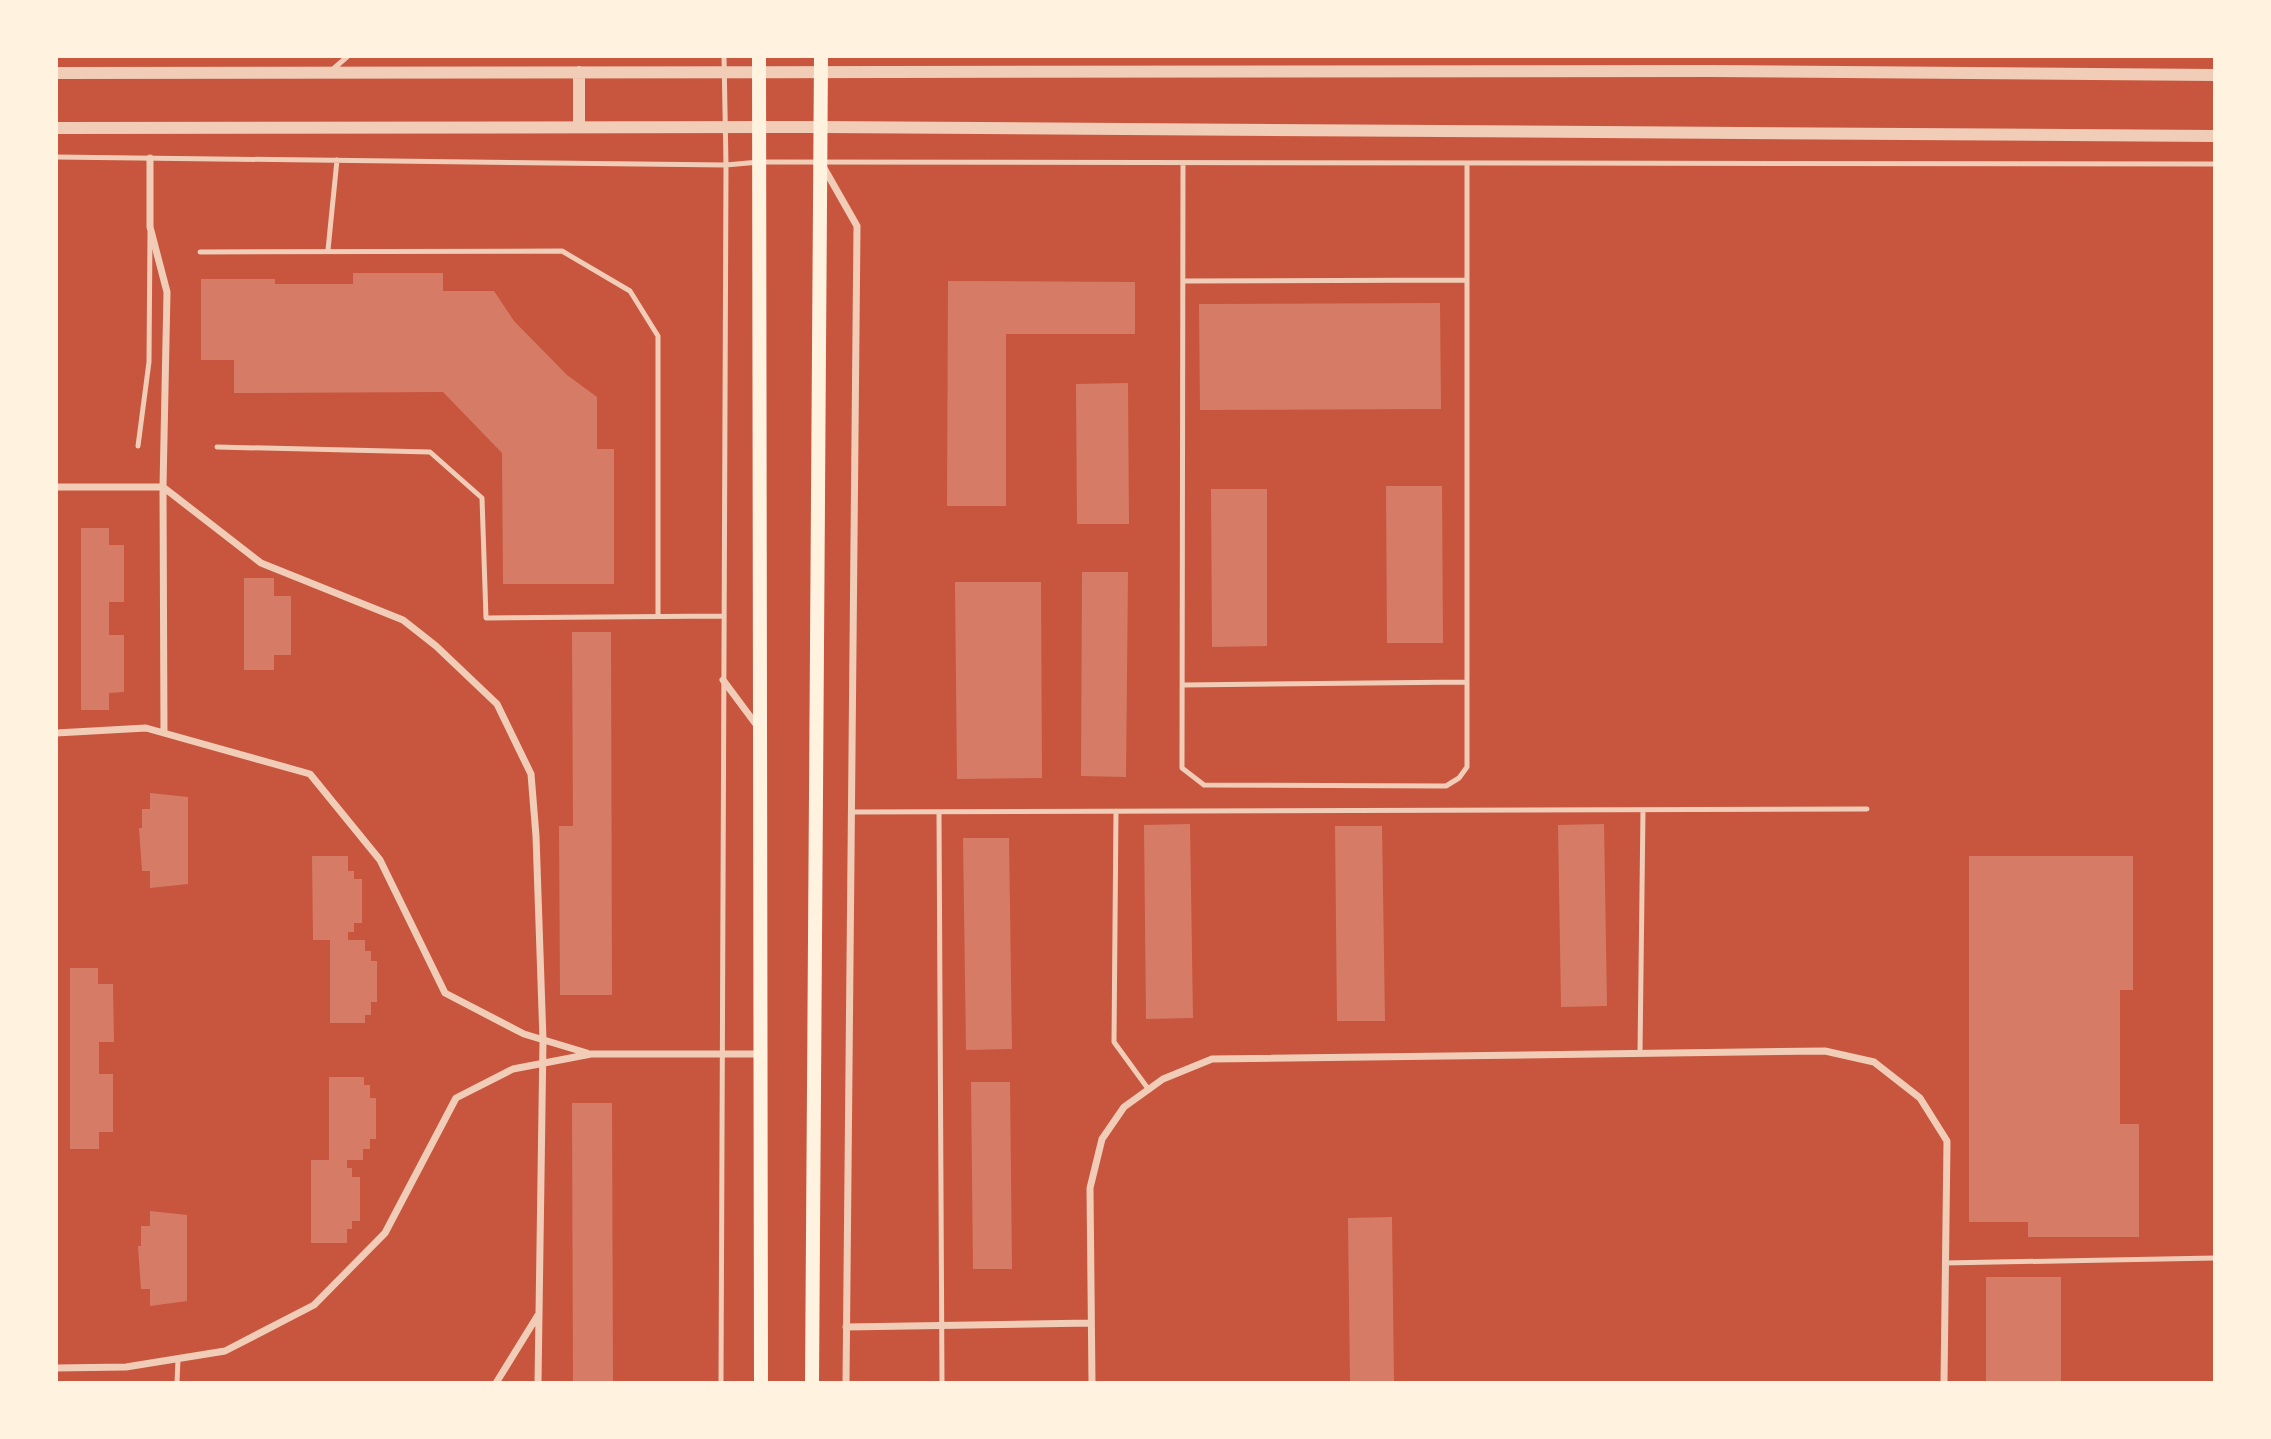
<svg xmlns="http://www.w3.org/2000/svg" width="2271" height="1439" font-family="Mulish,sans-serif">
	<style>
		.building { fill: #d67c66 }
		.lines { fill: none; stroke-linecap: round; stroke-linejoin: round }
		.service { stroke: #f1ccb7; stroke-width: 5 }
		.minor { stroke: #f1ccb7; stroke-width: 7 }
		.tertiary { stroke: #f1ccb7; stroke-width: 12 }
		.secondary { stroke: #fff3e0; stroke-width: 14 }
	</style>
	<rect width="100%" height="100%" fill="#c8553d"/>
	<path class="building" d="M353 273H443V291H494L514 321 567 375 597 397V449H614V584H503L502 453 443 392 234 393V360H201V279H275V284H353Z
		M948 281 1135 282V334H1006V506H947Z
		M1440 303 1441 409 1200 410 1199 304Z
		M1128 383 1129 524H1077L1076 384Z
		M1386 486H1442L1443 643H1387Z
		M1211 489H1267V646L1212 647Z
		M81 528H109V545H124V602H109V635H124V692L109 693V710H81Z
		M1082 572H1128L1126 777 1081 776Z
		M244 578H274V596H291V655H274V670H244Z
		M955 582H1041L1042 778 957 779Z
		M572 632H611L612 995H560L559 826H573Z
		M150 793 188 797V884L150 888V871H142L139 828H142V809H150Z
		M1190 824 1193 1018 1146 1019 1144 825Z
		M1604 824 1607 1006 1561 1007 1558 825Z
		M1335 826H1382L1385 1021H1337Z
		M963 838H1009L1012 1049 966 1050Z
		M312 856H348V871H354V879H362V923H354V932H348V940H365V951H371V961H377V1002H371V1015H365V1023H330V940H313Z
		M1969 856H2133V990H2120V1124H2139V1237H2028V1222H1969Z
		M70 968H98V984H113L114 1042H99V1074H113V1132H99V1149H70Z
		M329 1077H364V1085H370V1098H376V1139H370V1149H363V1160H347V1168H352V1177H360V1221H352V1229H347V1243H311V1160H329Z
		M971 1082H1010L1012 1269H973Z
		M572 1103H612L613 1383H573Z
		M150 1211 187 1215V1301L150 1306V1289H141L138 1246H141V1226H150Z
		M1392 1217 1394 1383H1350L1348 1218Z
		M1986 1277H2061V1383H1986Z"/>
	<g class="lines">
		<path class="service" d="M332 70 348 56
			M56 157 726 165 759 162 2215 164
			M1183 163 1182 768 1204 785 1446 786 1459 778 1467 767V164
			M328 250 337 160
			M200 252 562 251 630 291 658 336V616
			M1183 281 1467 280
			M138 446 149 362 150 233
			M217 447 430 452 482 498 486 618 723 616
			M1183 685 1467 682
			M1116 811 1114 1042 1149 1090
			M852 812 1867 809
			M939 812 942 1383
			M1640 1053 1643 810
			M1945 1263 2215 1258
			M177 1383 178 1359
			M721 1383 726 165 724 56"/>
		<path class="minor" d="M150 158V227L167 292 163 487 164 733
			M824 168 857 226 846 1383
			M56 487H163L261 563 403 620 436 646 497 704 531 774 536 836 543 1040 538 1383
			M723 680 758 727
			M56 733 146 728 310 774 380 860 445 993 524 1034 587 1053
			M846 1327 1091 1323
			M56 1368 126 1367 225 1351 314 1305 385 1233 456 1098 513 1069 591 1054H760
			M496 1383 538 1315
			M1092 1383 1090 1188 1102 1139 1124 1107 1163 1079 1212 1059 1825 1051 1874 1062 1920 1098 1947 1141 1944 1383"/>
		<path class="tertiary" d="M579 72V127
			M56 73 1711 71 2215 75
			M56 128 821 127 2215 136"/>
		<path class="secondary" d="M759 56 761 1383
			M812 1383 821 56"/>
	</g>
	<rect width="2271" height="1439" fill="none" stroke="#fff3e0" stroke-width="116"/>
</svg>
